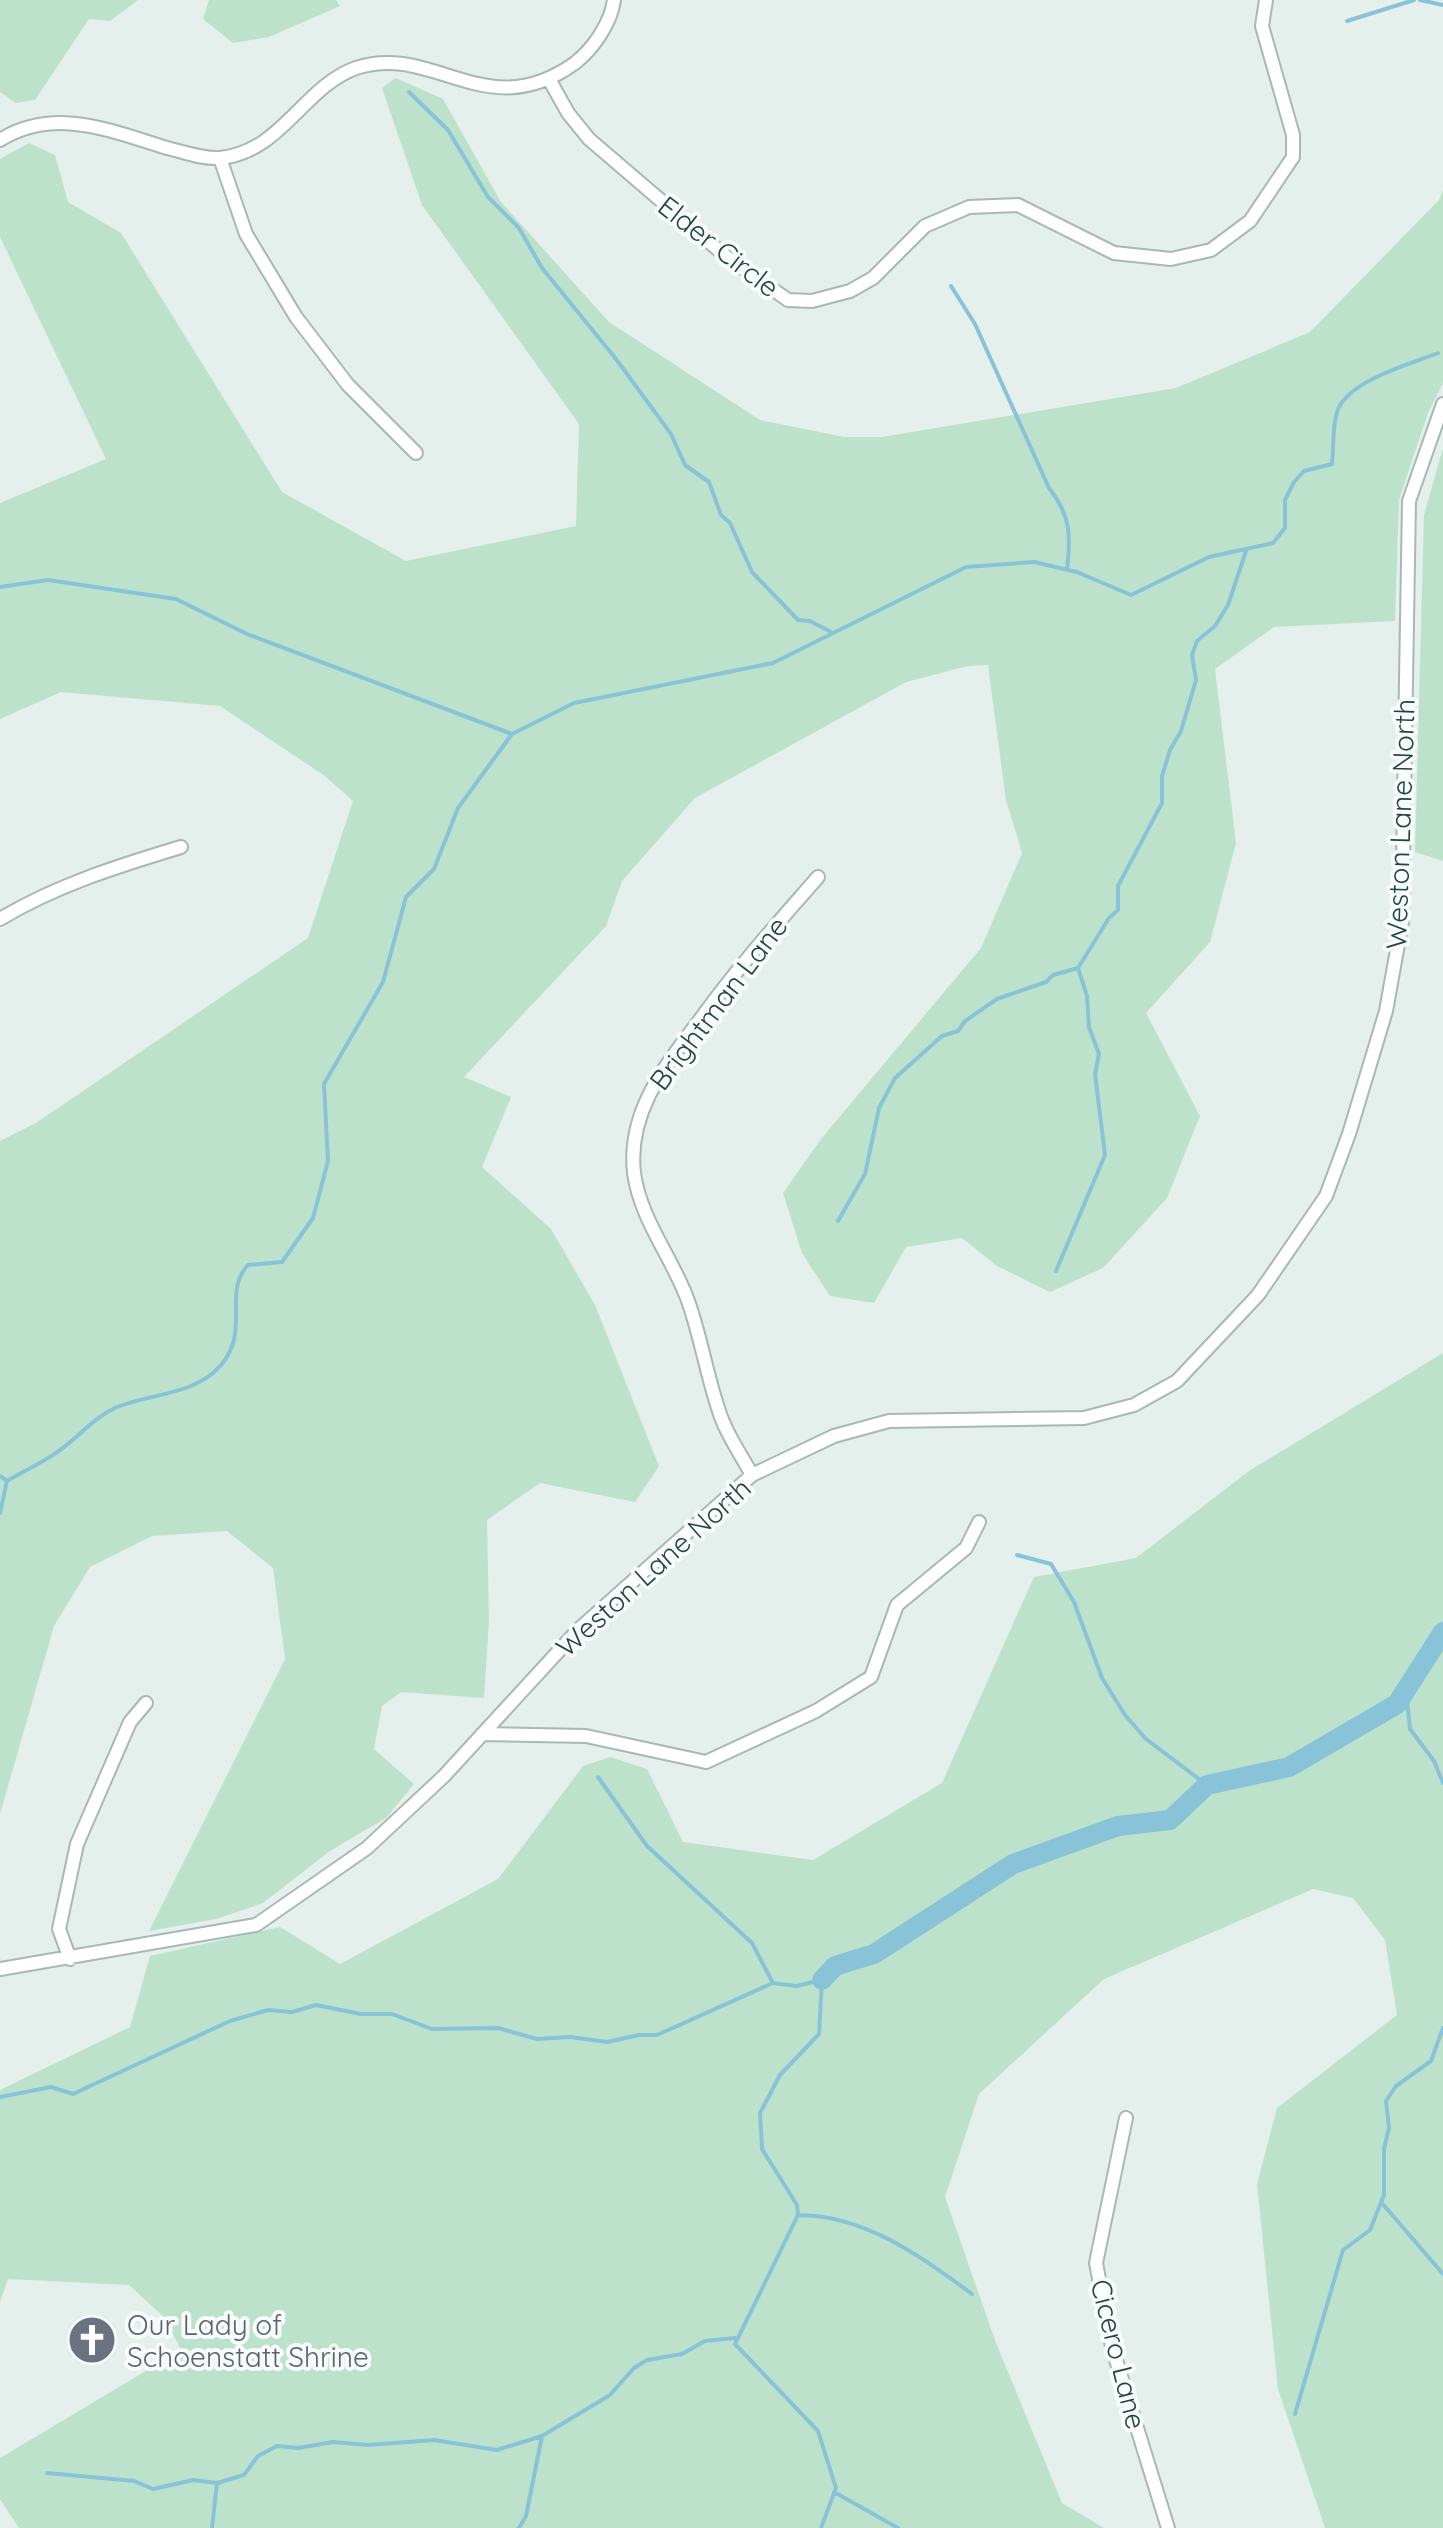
<svg xmlns="http://www.w3.org/2000/svg" width="1443" height="2528" font-family="Quicksand,sans-serif">
	<style>
		.green { fill: #bde2cb }
		.lines { fill: none; stroke-linecap: round; stroke-linejoin: round }
		.stream { stroke: #89c3d8; stroke-width: 4 }
		.river { stroke: #89c3d8; stroke-width: 20 }
		.minor-casing { stroke: #a7b8b5; stroke-width: 16 }
		.minor { stroke: #fff; stroke-width: 12 }
		.labels { text-anchor: middle; dominant-baseline: central; stroke-width: 8; stroke-linejoin: round; paint-order: stroke }
		.street-label { font-size: 28px; fill: #22443f; stroke: #f7fbf9 }
		.worship-label { font-size: 28px; fill: #5b616d; stroke: #f7fbf9; text-anchor: start }
	</style>
	<rect width="100%" height="100%" fill="#e5efec"/>
	<path class="green" d="M0 0H138L110 21 89 19 35 100 16 103 0 92Z
		M209 0H336L340 6 269 37 233 43 203 19Z
		M396 78 443 99 501 202 609 322 760 420 844 437H882L1176 388 1310 332 1439 200 1443 191V383L1428 413 1399 500 1395 621 1274 627 1215 669 1236 843 1210 942 1146 1013 1200 1116 1167 1198 1103 1268 1050 1292 997 1266 962 1238 906 1247 874 1303 830 1296 802 1253 783 1193 821 1139 981 948 1022 853 1006 800 988 665 968 666 906 682 695 798 622 881 606 926 464 1077 511 1097 482 1167 551 1229 595 1305 659 1466 635 1502 540 1483 487 1520 489 1620 484 1698 401 1692 382 1706 374 1749 414 1784 386 1818 330 1851 263 1903 216 1919 149 1931 285 1659 273 1568 227 1531 152 1536 90 1567 54 1626 0 1814V1141L36 1123 308 938 353 801 325 776 220 706 61 692 0 719V503L106 459 0 237V159L29 143 55 155 68 202 121 233 282 492 406 561 576 526 579 424 422 205 382 88Z
		M1443 448V861L1415 852 1424 515Z
		M1443 1353V2528H1325L1278 2389 1257 2184 1277 2108 1397 2015 1385 1940 1353 1898 1313 1889 1104 1979 979 2094 945 2197 996 2343 1062 2503 1104 2528H19L0 2499V2458L181 2350 165 2318 129 2285 8 2279 0 2302V2090L130 2027 150 1956 280 1927 340 1964 498 1879 583 1766 610 1757 647 1769 683 1842 813 1860 942 1783 1034 1577 1136 1558 1249 1471Z"/>
	<g class="lines">
		<path class="stream" d="M1420 0 1443 5
			M1347 21 1414 0
			M409 92 448 130 488 197 519 228 542 268 616 359 671 434 685 465 709 482 721 515 730 523 752 572 798 620 810 621 831 632
			M951 286 975 324 1049 488C1071 516 1071 536 1067 569
			M0 587 48 580 176 599 247 634 512 734 574 703 773 663 966 567 1034 562 1077 572 1131 595 1209 557 1273 543 1285 528V500L1294 482 1304 471 1332 464C1334 447 1332 422 1339 407 1354 379 1410 364 1438 353
			M838 1221 865 1174 879 1108 895 1078 942 1036 958 1031 965 1021 997 999 1046 982 1053 975 1078 968
			M1056 1271 1105 1155 1095 1074 1099 1054 1089 1027 1087 996 1078 968 1109 918 1118 910V886L1162 803V776L1170 750 1181 731 1196 680 1192 655 1197 641 1215 626 1228 605 1246 551
			M0 1476 7 1481C24 1471 44 1462 60 1450 80 1436 93 1418 115 1408 149 1393 195 1396 221 1365 251 1330 222 1293 248 1265L282 1262 313 1218 328 1161 324 1084 383 982 406 897 434 869 458 808 512 734
			M0 1513 7 1481
			M1017 1555 1051 1564 1074 1602 1102 1678 1125 1715 1146 1739 1207 1785
			M1406 1690 1410 1729 1434 1761 1443 1783
			M598 1777 647 1846 752 1943 773 1983
			M0 2097 51 2087 73 2094 230 2021 268 2010 292 2012 316 2005 361 2014H392L432 2029 498 2028 537 2039 570 2037 607 2042 639 2035H657L773 1983 796 1986 822 1980 819 2034 780 2075 760 2113 762 2149 797 2205 798 2215 735 2344 818 2431 836 2488 821 2528
			M1381 2202 1443 2274
			M798 2215C864 2215 921 2256 972 2294
			M1295 2414 1343 2250 1370 2230 1384 2195V2149L1389 2128 1386 2101 1396 2086 1431 2061 1443 2028
			M47 2473 134 2481 153 2489 193 2480 217 2483
			M834 2492 898 2528
			M212 2528 217 2483 244 2475 258 2456 277 2446 298 2448 333 2442 368 2445 434 2440 497 2450 542 2436 610 2395 634 2368 647 2360 682 2354 705 2341 735 2338
			M519 2528 526 2516 542 2436"/>
		<path class="river" d="M822 1980 835 1966 874 1954 1013 1864 1118 1826 1170 1820 1207 1785 1289 1767 1397 1704 1443 1632"/>
		<g class="minor-casing">
			<path id="minor" d="M549 79 568 113 589 139 728 258 788 300 812 301 850 291 873 278 925 226 969 207 1018 205 1114 253 1171 259 1211 250 1250 221 1293 157V135L1262 26 1266 0
				M0 140C55 106 111 131 167 148 184 152 202 159 219 158 281 153 303 87 356 68 434 42 486 127 575 63 593 49 611 23 614 0
				M220 158 246 234 296 317 348 385 416 453
				M0 919C57 885 118 866 181 847
				M752 1475C740 1453 725 1432 718 1408 706 1372 700 1333 687 1298 671 1256 640 1218 634 1173 627 1110 667 1064 702 1017 738 967 778 923 818 877
				M482 1734 586 1736 706 1762 816 1711 871 1677 897 1605 966 1548 979 1522
				M70 1959 59 1929 77 1844 130 1722 146 1703
				M0 1969 256 1925 367 1848 444 1776 578 1630 752 1475 834 1436 889 1421 1084 1418 1134 1405 1177 1381 1258 1295 1326 1196 1349 1134 1386 1011 1402 922 1409 501 1443 404
				M1126 2118 1096 2263 1112 2347 1168 2528"/>
		</g>
		<use href="#minor" class="minor"/>
	</g>
	<defs>
		<g id="church-disc" transform="scale(2.5)"><circle r="9.5" fill="#6b7280" stroke="#f7fbf9"/><path d="M-1.2-6h2.4v3.5h3.3v2.4h-3.3V6h-2.4V-.1h-3.3v-2.4h3.3Z" fill="#fff"/></g>
	</defs>
	<g fill-rule="evenodd">
		<use href="#church-disc" x="92" y="2340"/>
	</g>
	<g class="labels">
		<g class="street-label">
			<text transform="translate(719 246) rotate(38)">Elder Circle</text>
			<text transform="translate(1400 824) rotate(-88)">Weston Lane North</text>
			<text transform="translate(718 1003) rotate(-53)">Brightman Lane</text>
			<text transform="translate(653 1567) rotate(-42)">Weston Lane North</text>
			<text transform="translate(1119 2354) rotate(76)">Cicero Lane</text>
		</g>
		<g class="worship-label">
			<text x="127" y="2324">Our Lady of<tspan x="127" dy="32">Schoenstatt Shrine</tspan></text>
		</g>
	</g>
</svg>
